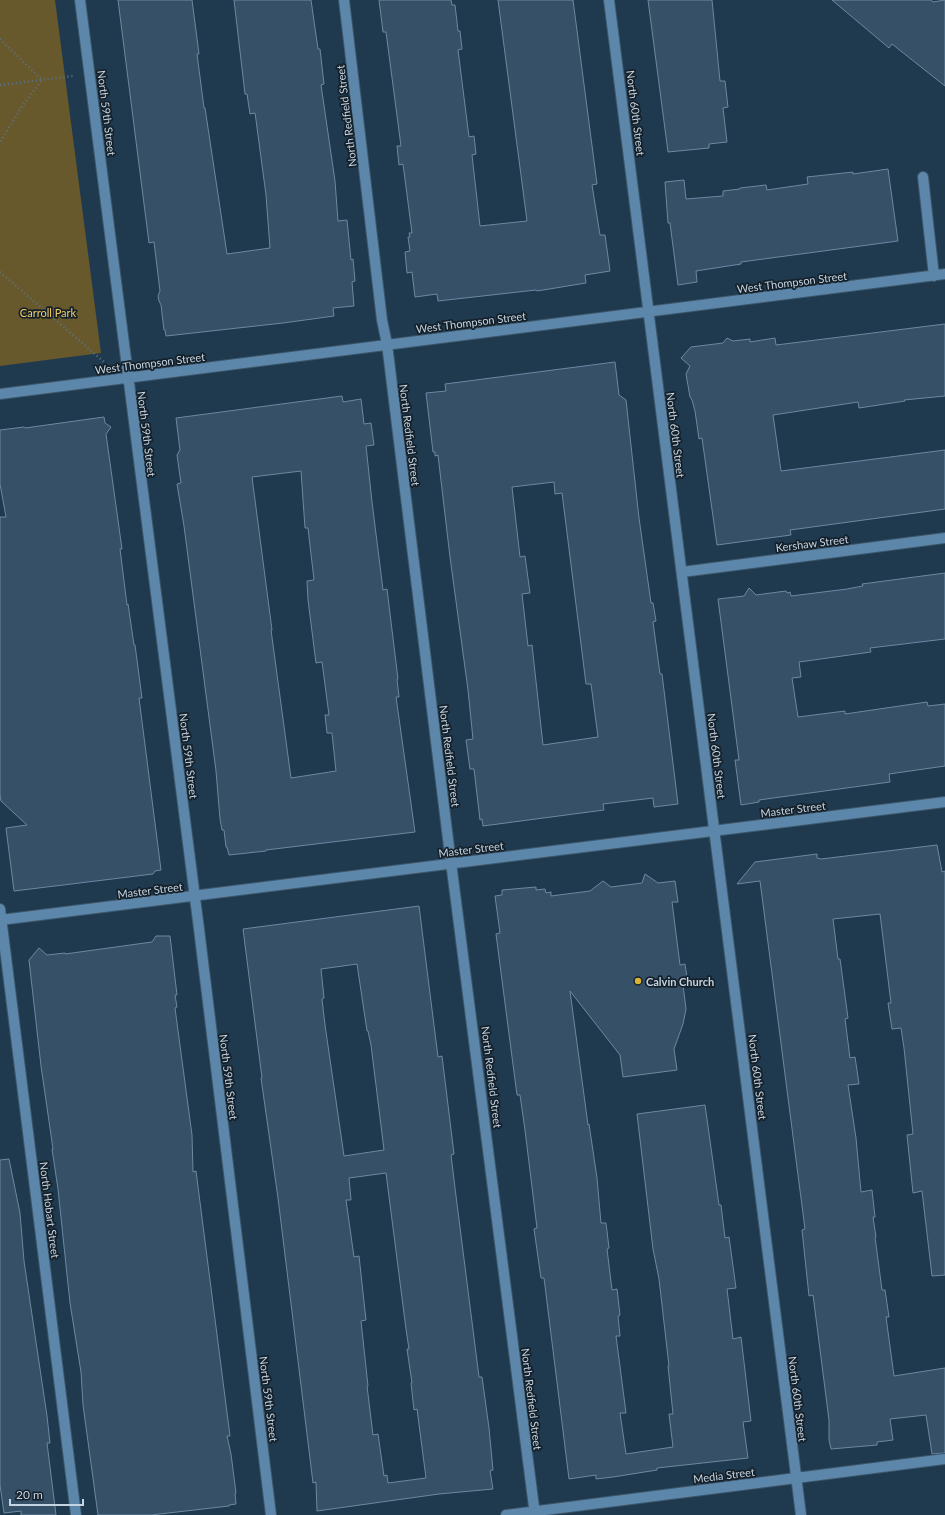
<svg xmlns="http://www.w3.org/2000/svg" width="945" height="1515" font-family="Lato,sans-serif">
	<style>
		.green { fill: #68592c }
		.building { fill: #355067; stroke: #6c89a2; fill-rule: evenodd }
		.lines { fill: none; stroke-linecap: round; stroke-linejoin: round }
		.minor-casing { stroke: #3d5669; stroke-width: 12 }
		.path { stroke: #5c7285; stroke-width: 2.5; stroke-dasharray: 1 3; stroke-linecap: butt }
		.minor { stroke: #5c87ab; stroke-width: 10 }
		.poi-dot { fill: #dab333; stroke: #14202a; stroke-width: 1.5 }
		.labels { text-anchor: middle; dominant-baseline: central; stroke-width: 3.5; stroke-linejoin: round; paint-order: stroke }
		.street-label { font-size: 11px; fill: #c5d4e2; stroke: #14202a }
		.park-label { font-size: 11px; fill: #f2ce64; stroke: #14202a }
		.poi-label { font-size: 11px; font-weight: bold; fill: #c5d4e2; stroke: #14202a; text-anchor: start }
	</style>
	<rect width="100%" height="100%" fill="#1f3a4f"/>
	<path class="green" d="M0 0H55L101 353 0 366Z"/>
	<path class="building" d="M118 0H192L199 54H197L204 108H205L227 254 270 248 266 195 256 120 255 113 250 114 247 94H245L234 0H311L318 49H320L324 84 321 85 335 181 338 221 347 220 351 260 353 259 355 281 352 282 354 306 333 308 334 316 283 323 166 336 165 330H164L161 305 159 301 158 296 160 291 154 242 149 243Z
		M379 0H451L452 5H455L458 31H460L462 49 458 50 469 137 474 136 476 154 472 155 480 226 527 221 498 0H573L597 184 592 185 600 235H605L610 271 585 275 586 283 537 291 536 290 438 301 437 294 415 297 412 272 407 273 405 252 410 251 408 237H410L409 233H412L403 164 399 165 397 146H401L386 32H383Z
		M648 0H712L720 81H725L728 107 723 108 727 142 709 144V148L668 152Z
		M832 0H931L933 2 945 0V86L892 44 889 48Z
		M888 169 898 241 741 262V264L696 271 697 282 678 285 670 223H668L665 182 684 180 686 199 723 196V191L740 189V188L766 185 767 190 808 184 807 177 853 172V174Z
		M945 324V396L904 400 905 401 859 408 858 402 773 415 781 471 945 450V509L790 530 791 535 717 545 702 438 699 439 695 411 692 400 690 397 686 374 690 366 681 358 691 347 723 343 727 338 733 341 750 339V342L775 338 776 345Z
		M615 362 619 395 626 400 639 518 651 603H653L656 621 653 622 660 674H662L678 804 654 807 653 798 603 804 604 810 483 826 482 819 480 820 474 769H470L466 740 473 739 468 690 450 557 438 455 435 456V452H433L426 393 446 391 445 384ZM554 482 555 494 562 493 586 684H591L598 737 543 745 532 645 528 646 522 594 530 593 525 556 520 557 512 487Z
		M342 396 343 402 361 399 364 424 371 423 374 445 366 446 372 502 383 590 387 589 398 679H397L399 697H396L415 832 266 850V851L229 855 227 847H226L224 830H222L220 819 216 771 184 526 177 484 181 483 177 455 180 450 176 418ZM301 471 305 528H308L314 580 307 581 308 600 316 663 322 662 329 715H325L327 733H332L336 771 291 778 271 630H272L252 477Z
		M104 417 105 423 111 427 106 434 122 549H120L127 605 128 604 134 645H135L142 698H139L161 870 155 871 153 874 14 891 6 828 27 825 1 801 0 795V517H6L0 484V430L24 427 25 428Z
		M945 573V639L870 648 871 652 799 662 801 677 792 678 798 717 845 711V714L927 702 928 706 945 704V766L889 774 890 782 759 800V802L741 805 735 760H739L718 599 744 596 749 588 756 595 786 591 787 593 790 592 791 596 847 589 863 586 862 584Z
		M937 845 942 872 945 871V1275L932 1276 922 1191 913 1193 907 1135 913 1134 904 1048 901 1028 892 1029 888 1003H891L880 914 833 919 838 959H840L848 1018 845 1019 850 1058 855 1057 859 1084 848 1085 856 1138 861 1192 872 1190 875 1217H873L876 1237H875L882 1290H885L889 1317H886L894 1376 945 1368V1453L932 1454 926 1415 890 1419 893 1440 877 1442V1445L831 1449 829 1440V1420L813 1295 809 1296 802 1230 805 1229 760 881 737 884 755 862 817 854V858L821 859Z
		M645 874 658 883 675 881 678 902H672L680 965 685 964 688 984 683 985 686 1009 683 1024 674 1049 677 1070 623 1077 620 1055 570 991 588 1125 589 1124 597 1178 601 1223H606L609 1248 607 1249 612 1290 617 1289 620 1315 618 1316 620 1336H616L626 1413H620L626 1454 673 1447 669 1414H673L668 1366H669L659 1279 653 1249 637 1114 705 1105 719 1205H721L725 1238 729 1237 736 1288 727 1289 733 1339 741 1337 751 1421 743 1422 748 1458 657 1468V1470L613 1477 596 1479V1475L569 1479 544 1278H541L534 1229 537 1228 525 1130 520 1095H517L506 1011 496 934 500 933 495 896 502 895V890L536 887V890L545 889 546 893 551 892V896L590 891 603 881 611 887 642 883Z
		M419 906 438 1057 442 1056 454 1154 451 1155 455 1188 479 1377H482L489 1428 493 1470 490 1471 493 1489 439 1494 317 1511 316 1482 313 1483 278 1198 261 1078H262L243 929ZM357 964 367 1031H368L371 1045 384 1150 344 1156 325 1025 322 999 324 998 321 969ZM386 1173 406 1329 409 1349H407L412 1383H411L414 1410 417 1409 426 1478 388 1483 387 1475 384 1476 378 1434 373 1435 367 1386H368L361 1321 366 1320 359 1256 354 1257 346 1200H351L349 1178Z
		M156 936H170L177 995H175L177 1007 175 1008 192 1135 193 1172 196 1171 230 1436H227L231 1454 236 1493H235L236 1504 229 1505V1506L151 1515H98L83 1405 81 1372 70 1303 58 1189 52 1149H53L41 1066 29 960 39 948 47 955 65 953V954L152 942Z
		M9 1159 20 1213 24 1261 47 1416 50 1443H47L56 1515H21V1511L4 1513 0 1485V1160Z"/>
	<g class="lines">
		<g class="minor-casing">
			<path id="minor" d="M80 0 199 929 271 1515
				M344 0 382 320 387 344 448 839 535 1515
				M609 0 801 1515
				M923 177 934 276
				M0 394 945 274
				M682 572 945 538
				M0 909 76 1515
				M0 920 945 802
				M506 1515 945 1459"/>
		</g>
		<path class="path" d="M0 39 42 80 23 105 0 142
			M0 85 73 76
			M0 272 104 362"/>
		<use href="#minor" class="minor"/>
	</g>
	<circle class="poi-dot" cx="638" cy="981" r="4"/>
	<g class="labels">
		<g class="street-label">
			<text transform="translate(107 113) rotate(83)">North 59th Street</text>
			<text transform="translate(636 113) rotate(83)">North 60th Street</text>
			<text transform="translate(346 116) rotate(-97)">North Redfield Street</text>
			<text transform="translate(792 282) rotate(-7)">West Thompson Street</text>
			<text transform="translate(471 322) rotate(-7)">West Thompson Street</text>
			<text transform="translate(150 363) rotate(-7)">West Thompson Street</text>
			<text transform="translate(147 434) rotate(83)">North 59th Street</text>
			<text transform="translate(410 435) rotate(83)">North Redfield Street</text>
			<text transform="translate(676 435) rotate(83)">North 60th Street</text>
			<text transform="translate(812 543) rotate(-7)">Kershaw Street</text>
			<text transform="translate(189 756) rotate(83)">North 59th Street</text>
			<text transform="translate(450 756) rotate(83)">North Redfield Street</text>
			<text transform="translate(717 756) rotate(83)">North 60th Street</text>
			<text transform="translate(793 809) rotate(-7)">Master Street</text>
			<text transform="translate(471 849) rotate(-7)">Master Street</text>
			<text transform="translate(150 890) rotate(-7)">Master Street</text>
			<text transform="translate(229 1077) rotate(83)">North 59th Street</text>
			<text transform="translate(492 1077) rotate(83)">North Redfield Street</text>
			<text transform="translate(758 1077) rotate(83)">North 60th Street</text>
			<text transform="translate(50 1210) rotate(83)">North Hobart Street</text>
			<text transform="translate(269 1399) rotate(83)">North 59th Street</text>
			<text transform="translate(532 1399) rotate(83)">North Redfield Street</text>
			<text transform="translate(798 1399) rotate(83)">North 60th Street</text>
			<text transform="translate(724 1475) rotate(-7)">Media Street</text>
		</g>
		<g class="park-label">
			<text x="48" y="312">Carroll Park</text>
		</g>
		<g class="poi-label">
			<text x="646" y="981">Calvin Church</text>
		</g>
	</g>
	<path d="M10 1499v6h73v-6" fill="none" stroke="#c5d4e2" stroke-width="2"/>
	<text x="16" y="1499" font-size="12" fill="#c5d4e2" stroke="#14202a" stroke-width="3" paint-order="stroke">20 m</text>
</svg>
